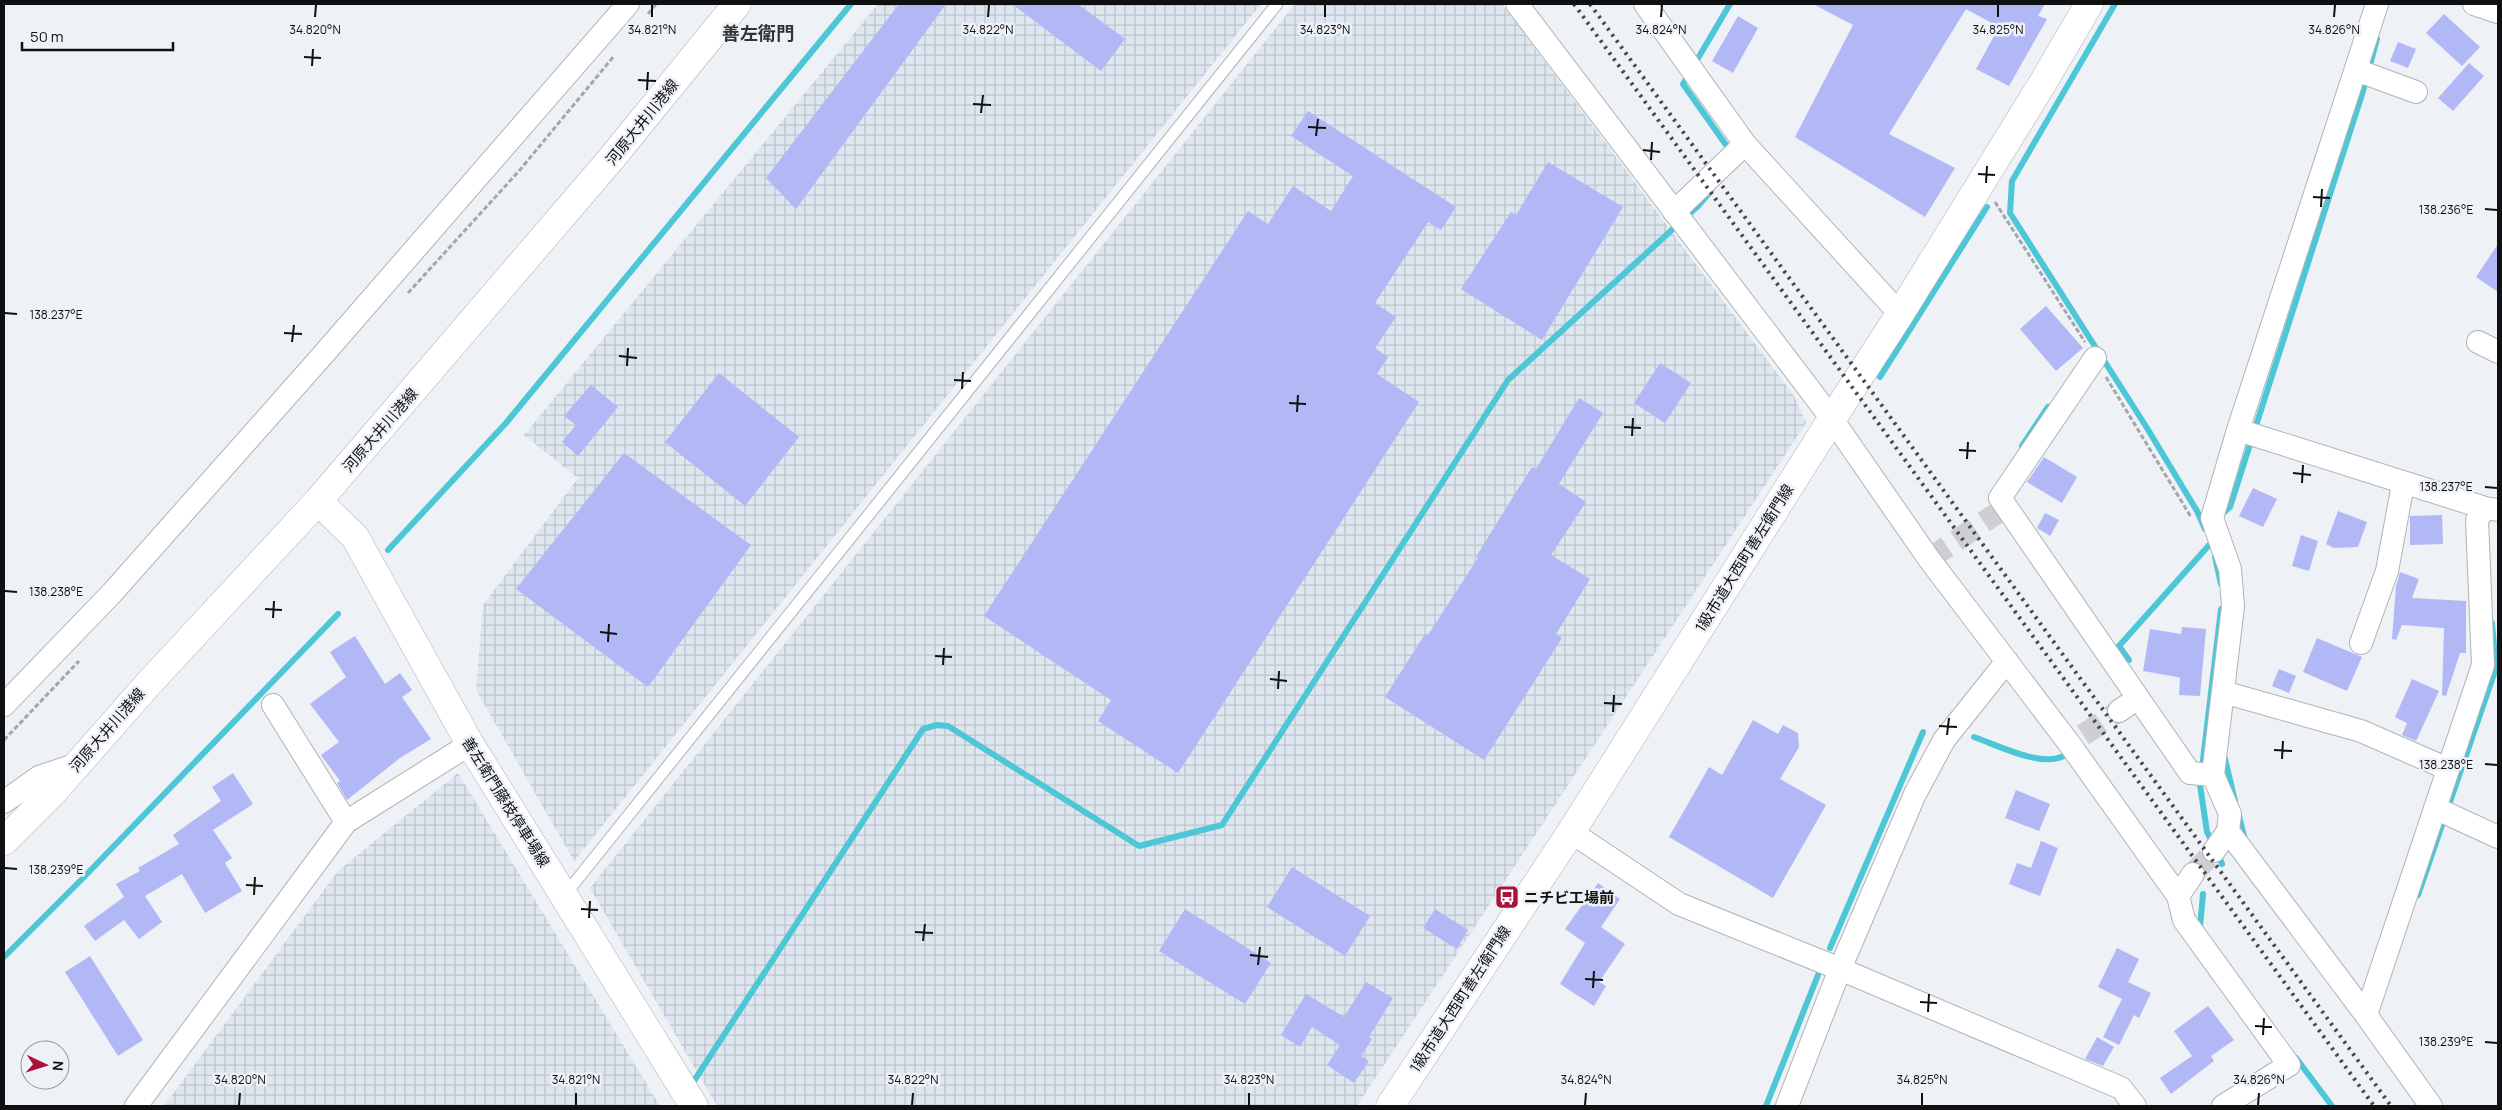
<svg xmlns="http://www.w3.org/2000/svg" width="2502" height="1110" font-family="Manrope,'Noto Sans JP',sans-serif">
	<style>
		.industrial { fill: url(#industrial-grid) }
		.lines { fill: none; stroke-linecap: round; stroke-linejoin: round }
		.stream { stroke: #4dc6d7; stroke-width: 6 }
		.building { fill: #b2b8f5 }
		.minor-tunnel { stroke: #cdcfd3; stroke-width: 22; stroke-dasharray: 22 11; stroke-linecap: butt }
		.service-casing { stroke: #b0b3b6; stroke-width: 13 }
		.minor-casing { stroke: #b0b3b6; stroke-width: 24 }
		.tertiary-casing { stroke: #b0b3b6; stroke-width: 29 }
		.secondary-casing { stroke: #b0b3b6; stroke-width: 29 }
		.path { stroke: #a4a7aa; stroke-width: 3; stroke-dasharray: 5 2.5; stroke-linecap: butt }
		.service { stroke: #fff; stroke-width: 11 }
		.minor { stroke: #fff; stroke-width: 22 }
		.tertiary { stroke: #fff; stroke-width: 28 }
		.secondary { stroke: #fff; stroke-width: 28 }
		.rail { stroke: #464849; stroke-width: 4; stroke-dasharray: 2.5 5; stroke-linecap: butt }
		.ticks { fill: none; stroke: #0f1011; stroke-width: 2 }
		.labels { text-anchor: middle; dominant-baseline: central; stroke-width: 5; stroke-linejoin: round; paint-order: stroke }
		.street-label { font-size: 15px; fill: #0f1011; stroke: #eef1f5 }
		.poi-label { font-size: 15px; font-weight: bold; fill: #0f1011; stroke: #eef1f5; text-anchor: start }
		.quarter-label { font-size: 18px; font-weight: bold; fill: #313336; stroke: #eef1f5 }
		.ticks-label { font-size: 12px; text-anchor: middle; fill: #0f1011; stroke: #eef1f5; stroke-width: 5; stroke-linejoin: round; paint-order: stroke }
	</style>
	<defs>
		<pattern id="industrial-grid" width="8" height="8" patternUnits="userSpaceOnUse" patternTransform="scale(1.25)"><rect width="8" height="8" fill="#dee6ef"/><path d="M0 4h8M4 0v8" fill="none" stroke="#bdc4cc"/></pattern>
	</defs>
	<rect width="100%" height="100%" fill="#eef1f5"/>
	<path class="industrial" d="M878 4H1261L574 861 476 690 483 605 578 478 524 435Z
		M1295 4H1502L1794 396 1806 423 1357 1106H717L590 888Z
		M458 773 660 1106H164L338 871Z"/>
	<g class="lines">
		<path class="stream" d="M2115 4 2012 181 2010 213 2147 428 2197 511 2205 529
			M1694 65 1730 4
			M1689 74 1683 84 1731 152
			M1880 377 1987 207
			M2022 446 2048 407
			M2221 515 2230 507 2363 91 2377 39
			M388 550 506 423 851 4
			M2215 557 2221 584
			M2129 660 2119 646 2211 543
			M1974 737C1997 745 2044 769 2065 755
			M2224 755 2235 801
			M2239 816 2245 840
			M2213 843 2207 832 2200 785 2221 609
			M2217 852 2222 864
			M2418 895 2496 668 2492 623
			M2201 929 2200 927 2203 894
			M1830 948 1923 732
			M4 957 85 876 338 614
			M2296 1058 2332 1106
			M692 1084 923 729 937 725 948 726 1139 846 1222 825 1508 380 1698 206 1711 191
			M1766 1106 1818 975"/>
	</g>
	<path class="building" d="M899 4H946L796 209 766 178Z
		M1012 4H1078L1125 39 1101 71Z
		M1813 4H2045L2038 16 2047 19 2009 86 1976 69 1999 27 1966 9 1889 134 1955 168 1925 217 1795 137 1853 25Z
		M2444 14 2480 47 2462 66 2426 33Z
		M1738 16 1758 28 1733 73 1712 61Z
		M2398 42 2416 49 2408 68 2390 61Z
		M2469 63 2484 76 2453 111 2438 98Z
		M1308 111 1456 207 1441 230 1428 222 1375 303 1396 317 1375 348 1388 357 1377 374 1419 402 1178 773 1098 721 1111 700 984 616 1248 211 1268 224 1293 186 1331 211 1353 176 1291 136Z
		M1548 162 1623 207 1542 340 1461 289 1511 212 1516 215Z
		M2498 244V292L2476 277Z
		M2046 306 2083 348 2056 371 2020 329Z
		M1660 363 1691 383 1665 423 1634 403Z
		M719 373 799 437 745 506 665 442Z
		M591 385 618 407 578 456 562 442 576 425 564 416Z
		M1579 398 1603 413 1559 484 1586 502 1551 555 1590 579 1556 634 1562 638 1484 760 1385 697 1425 634 1428 635 1478 558 1476 557 1511 500 1532 467 1536 469Z
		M624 453 751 545 648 687 516 589Z
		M2044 457 2077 477 2062 503 2027 482Z
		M2253 488 2277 499 2263 527 2239 516Z
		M2338 511 2367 522 2358 547 2334 548 2326 544Z
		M2045 513 2059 520 2050 536 2037 528Z
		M2442 515 2443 544 2410 545V516Z
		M2301 535 2318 541 2309 571 2292 566Z
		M2400 572 2419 579 2412 598 2466 601V653H2460L2446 696 2442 695 2444 628 2402 625 2396 640 2392 639 2396 586Z
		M2182 627 2206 629 2200 696 2179 695 2180 678 2177 677 2143 671 2150 629 2181 634Z
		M355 636 385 684 400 673 412 690 402 697 431 739 400 758 347 800 337 783 340 781 321 755 339 742 310 704 346 677 330 652Z
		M2317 638 2362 657 2347 691 2303 672Z
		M2279 669 2296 676 2289 693 2272 686Z
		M2412 679 2439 691 2416 741 2402 735 2407 723 2395 717Z
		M1753 720 1778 734 1783 725 1798 733 1799 747 1780 779 1826 805 1773 898 1669 837 1709 767 1722 775Z
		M233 773 253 804 213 830 232 858 225 863 242 891 205 913 182 874 145 896 162 922 139 939 124 920 95 941 84 926 124 897 116 884 140 871 138 868 179 844 173 835 221 801 212 787Z
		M2016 790 2050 804 2039 831 2005 818Z
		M2041 841 2058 848 2040 896 2009 884 2017 863 2031 868Z
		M1292 867 1370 916 1345 956 1267 907Z
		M1598 883 1620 899 1601 927 1625 944 1599 982 1606 986 1594 1006 1560 984 1585 943 1565 929Z
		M1185 909 1271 963 1245 1004 1159 951Z
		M1435 909 1468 930 1457 949 1423 928Z
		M2117 948 2139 959 2128 982 2151 993 2139 1018 2134 1015 2119 1045 2103 1037 2122 999 2098 987Z
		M90 956 143 1040 118 1056 65 972Z
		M1366 982 1393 998 1369 1037 1372 1039 1361 1056 1369 1061 1354 1083 1327 1065 1340 1045 1312 1027 1300 1047 1281 1035 1306 994 1344 1017Z
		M2208 1006 2234 1040 2211 1056 2214 1061 2171 1094 2160 1078 2192 1056 2174 1031Z
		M2097 1037 2114 1047 2103 1066 2085 1059Z"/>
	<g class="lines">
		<path class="minor-tunnel" d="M1929 559 2006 507
			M2083 735 2119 711
			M2193 874 2214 851"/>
		<g class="service-casing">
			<path id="service" d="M564 896 1277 4"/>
		</g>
		<g class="minor-casing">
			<path id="minor" d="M1517 4 1832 419 1929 559 2071 746 2178 896 2184 920 2289 1065 2223 1106
				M1645 4 1745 144 1900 314
				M2377 4 2238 430 2485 508 2498 510
				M2474 4 2498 12
				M2356 70 2416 92
				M1674 212 1745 144
				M2478 342 2498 352
				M2095 358 2000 498 2190 773 2213 775
				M2361 643 2387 571 2403 484
				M2223 692 2361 731 2448 769
				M4 705 112 593 322 356 628 4
				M273 705 346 822
				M2119 711 2138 698
				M4 802 39 777 78 764
				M2435 808 2498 837
				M2228 831 2366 1015 2431 1106
				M1571 832 1679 904 1840 969 2121 1088 2135 1106
				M2214 851 2228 831 2230 814 2213 775 2233 606 2230 569 2212 518 2238 430
				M2178 896 2193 874
				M2366 1015 2483 665 2477 520 2485 508
				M136 1106 346 822 470 744
				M1787 1106 1840 969 1915 794 1944 740 2007 661"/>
		</g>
		<g class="tertiary-casing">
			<path id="tertiary" d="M1390 1106 1571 832 1832 419 1900 314 2044 81 2089 4"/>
		</g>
		<g class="secondary-casing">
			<path id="secondary" d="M318 501 355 537 470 744 694 1106
				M4 841 54 791 151 681 318 501 611 159 737 4"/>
		</g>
		<path class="path" d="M648 14 656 4
			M1995 202 2085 342
			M408 293 519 171 614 56
			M2106 377 2191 517
			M4 740 79 661"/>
		<use href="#service" class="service"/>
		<use href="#minor" class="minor"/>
		<use href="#tertiary" class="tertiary"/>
		<use href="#secondary" class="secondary"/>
		<path class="rail" d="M1574 4 2374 1106
			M1590 4 2391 1106"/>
	</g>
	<path class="ticks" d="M315 17 316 5M652 17V5M988 17 989 5M1325 17V5M1661 17 1662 5M1998 17V5M2334 17 2335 5M304 57 321 58M312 66 313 49M638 80 656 81M647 90 648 72M973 104 991 105M981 113 983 95M1308 127 1326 128M1316 136 1318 119M1643 150 1660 152M1651 160 1652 142M1978 174 1995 175M1986 183 1987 166M2313 197 2330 198M2321 207 2322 189M2485 209 2497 210M5 313 17 314M284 333 302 334M292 342 294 325M619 356 637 358M627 366 628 348M954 380 971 381M962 389 963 372M1289 403 1306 404M1297 412 1298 395M1624 427 1641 428M1632 436 1633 418M1959 450 1976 451M1967 459 1968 442M2293 473 2311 475M2302 483 2303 465M2485 487 2497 488M5 591 17 592M265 609 282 610M273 618 274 601M600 632 617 634M608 642 609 624M935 656 952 657M943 665 944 648M1270 679 1287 681M1278 689 1279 671M1604 703 1622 704M1613 712 1614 695M1939 726 1957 727M1947 735 1949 718M2274 750 2292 751M2282 759 2283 741M2485 764 2497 765M5 868 17 869M246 885 263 886M254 895 255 877M581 909 598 910M589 918 590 901M915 932 933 933M923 941 925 924M1250 955 1268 957M1258 965 1260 947M1585 979 1603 980M1593 988 1594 971M1920 1002 1937 1003M1928 1012 1929 994M2255 1026 2272 1027M2263 1035 2264 1018M2485 1042 2497 1043M239 1105 240 1093M576 1105V1093M912 1105 913 1093M1249 1105V1093M1585 1105 1586 1093M1922 1105V1093M2258 1105 2259 1093"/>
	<defs>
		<g id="bus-square" transform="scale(1.25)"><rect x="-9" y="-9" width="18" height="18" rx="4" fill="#a9123a" stroke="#eef1f5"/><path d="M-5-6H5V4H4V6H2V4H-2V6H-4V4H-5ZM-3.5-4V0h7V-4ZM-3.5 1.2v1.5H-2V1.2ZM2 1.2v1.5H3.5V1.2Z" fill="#fff"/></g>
	</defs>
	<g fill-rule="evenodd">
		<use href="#bus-square" x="1507" y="897"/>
	</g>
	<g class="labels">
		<g class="street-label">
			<text transform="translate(642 122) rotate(-51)">河原大井川港線</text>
			<text transform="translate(380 430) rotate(-49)">河原大井川港線</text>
			<text transform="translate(1744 558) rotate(-58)">1級市道大西町善左衛門線</text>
			<text transform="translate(107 730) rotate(-49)">河原大井川港線</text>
			<text transform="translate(506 802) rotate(58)">善左衛門藤枝停車場線</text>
			<text transform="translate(1460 999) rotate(-57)">1級市道大西町善左衛門線</text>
		</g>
		<g class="poi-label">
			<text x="1524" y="897">ニチビ工場前</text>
		</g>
		<g class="quarter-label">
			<text x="758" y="33">善左衛門</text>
		</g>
	</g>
	<g class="ticks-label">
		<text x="315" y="34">34.820°N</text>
		<text x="652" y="34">34.821°N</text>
		<text x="988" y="34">34.822°N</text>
		<text x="1325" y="34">34.823°N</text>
		<text x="1661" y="34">34.824°N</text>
		<text x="1998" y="34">34.825°N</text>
		<text x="2334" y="34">34.826°N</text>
		<text x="2446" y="214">138.236°E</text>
		<text x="56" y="319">138.237°E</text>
		<text x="2446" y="491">138.237°E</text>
		<text x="56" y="596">138.238°E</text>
		<text x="2446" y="769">138.238°E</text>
		<text x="56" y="874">138.239°E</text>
		<text x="2446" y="1046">138.239°E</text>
		<text x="240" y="1084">34.820°N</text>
		<text x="576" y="1084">34.821°N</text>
		<text x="913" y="1084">34.822°N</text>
		<text x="1249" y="1084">34.823°N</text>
		<text x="1586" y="1084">34.824°N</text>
		<text x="1922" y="1084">34.825°N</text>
		<text x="2259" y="1084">34.826°N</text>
	</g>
	<rect width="2502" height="1110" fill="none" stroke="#0f1011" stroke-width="10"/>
	<g transform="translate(45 1065) rotate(94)"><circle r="24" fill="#eef1f5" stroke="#95979a"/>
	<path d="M0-4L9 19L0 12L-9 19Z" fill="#a9123a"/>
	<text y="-8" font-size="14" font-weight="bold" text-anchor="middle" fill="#0f1011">N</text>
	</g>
	<path d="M22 42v8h151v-8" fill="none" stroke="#0f1011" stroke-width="2.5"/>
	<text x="30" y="42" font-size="15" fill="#0f1011" stroke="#eef1f5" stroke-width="4" paint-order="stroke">50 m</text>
</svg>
